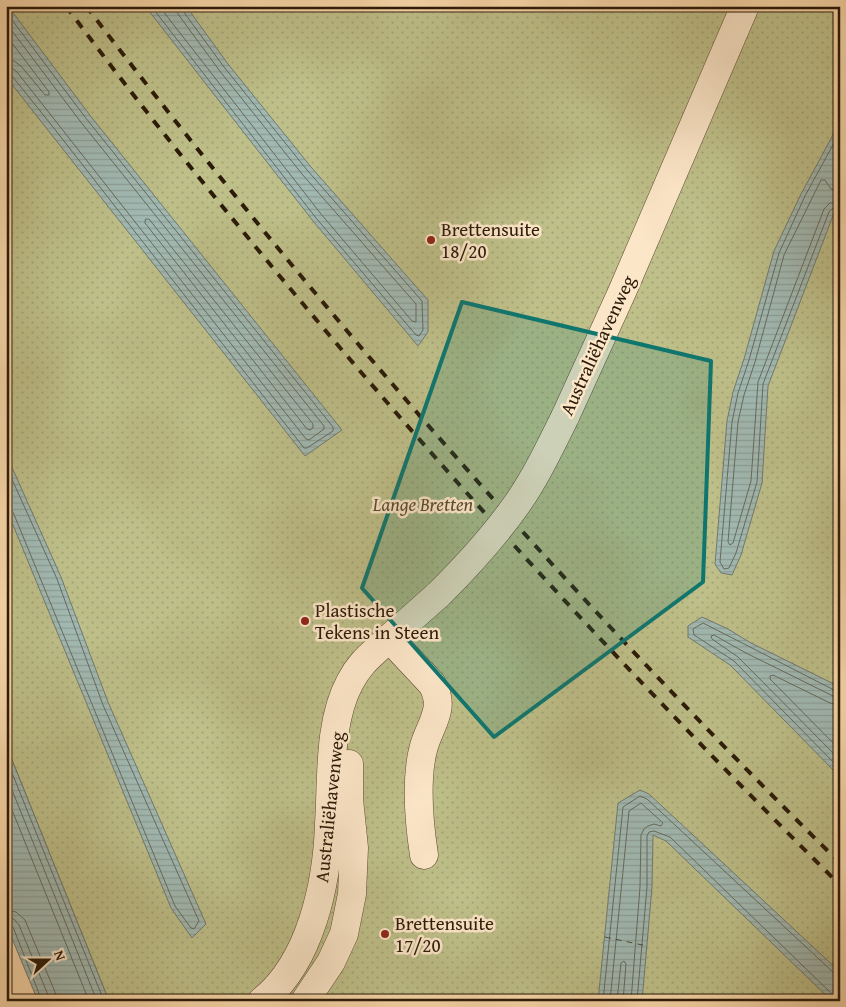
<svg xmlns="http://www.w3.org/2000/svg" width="846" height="1007" font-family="'Gentium Book Plus',serif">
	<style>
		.park { fill: url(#park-dots); stroke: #746c48 }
		.water { fill: url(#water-rules); stroke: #72796e }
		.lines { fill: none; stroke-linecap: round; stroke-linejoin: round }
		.shore { stroke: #666a5d; stroke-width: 1 }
		.ferry { stroke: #4e4a3b; stroke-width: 1; stroke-dasharray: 6 5; stroke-linecap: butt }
		.minor-casing { stroke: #5f4a31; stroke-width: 29 }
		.minor { stroke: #fce6c8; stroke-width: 28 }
		.rail { stroke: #2b1a08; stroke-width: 4; stroke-dasharray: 9 9; stroke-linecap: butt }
		.minor-bridge-casing { stroke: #5f4a31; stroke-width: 29; stroke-linecap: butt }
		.minor-bridge { stroke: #fce6c8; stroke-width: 28 }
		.marked { fill: #0f766e; fill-opacity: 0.2; stroke: #0f766e; stroke-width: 4; stroke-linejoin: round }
		.poi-dot { fill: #8f2418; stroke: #fce6c8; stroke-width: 2 }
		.labels { text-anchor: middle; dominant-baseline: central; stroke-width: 5; stroke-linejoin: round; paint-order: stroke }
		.poi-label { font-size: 19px; fill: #2b1a08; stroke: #fce6c8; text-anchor: start }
		.street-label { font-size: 19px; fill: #2b1a08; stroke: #fce6c8 }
		.park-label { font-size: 19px; font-style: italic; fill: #574c2f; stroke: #fce6c8 }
	</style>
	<defs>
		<pattern id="park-dots" width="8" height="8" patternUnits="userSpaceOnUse" patternTransform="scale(1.25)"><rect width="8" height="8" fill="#bebf89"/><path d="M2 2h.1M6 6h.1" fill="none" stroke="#a3a475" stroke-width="1.8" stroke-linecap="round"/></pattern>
		<pattern id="water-rules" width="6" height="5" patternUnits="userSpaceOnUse" patternTransform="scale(1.25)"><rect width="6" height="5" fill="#a1b9b2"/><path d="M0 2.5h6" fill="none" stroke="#8b9e98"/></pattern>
	</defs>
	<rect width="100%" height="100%" fill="#fad9ab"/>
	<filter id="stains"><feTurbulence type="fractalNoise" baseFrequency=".004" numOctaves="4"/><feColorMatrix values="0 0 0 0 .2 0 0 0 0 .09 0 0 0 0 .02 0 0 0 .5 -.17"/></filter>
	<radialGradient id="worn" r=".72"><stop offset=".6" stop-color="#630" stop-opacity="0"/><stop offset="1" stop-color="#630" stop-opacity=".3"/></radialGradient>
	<path class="park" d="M6 6H840V1001H109L6 745Z"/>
	<path class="water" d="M6 6H8L89 114 342 430 305 456 6 77Z
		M145 6H186L228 64 311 167 428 300V332L418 346 313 221Z
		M840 116V171L836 179 840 180V212L834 213 768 386 762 483 741 555 732 575 721 573 715 564 727 421 733 392 744 359 774 251 801 194 834 133Z
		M6 454 61 577 108 702 206 924 192 938 171 908 6 508Z
		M702 617 728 629 751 643 840 687V777L730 665 688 637V626Z
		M6 745 109 1001H38L6 924Z
		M640 790 649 794 840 972V1001H832L666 841 653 835 652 887 642 1001H598L618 803Z"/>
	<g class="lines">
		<path class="shore" d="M151 6 316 218 416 335 419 336 423 330 422 301 307 170 224 67 183 11 182 6
			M159 6 321 214 412 321 416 322V304L302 174 219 70 178 14 176 6
			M6 12 85 117 333 427V431L307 448H304L53 127 12 76 6 74
			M6 23 80 121 324 426V429L309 440 306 439 17 72 12 68H6
			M6 35 49 92V95H45L21 66 14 61 6 60
			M840 132 805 196 779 253 749 360 738 393 732 422 720 562 724 569 729 568 736 553 757 482 763 384 829 212 833 208H840
			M840 191 831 189 825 180H821L784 255 755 362 744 395 738 422 728 542 730 545 733 543 751 481 758 382 824 209 830 203 840 201
			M146 219H149L313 424V428L310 430 307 429 145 223Z
			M6 466 57 579 103 705 199 921 194 929 191 928 175 906 13 512 10 509H6
			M840 691H836L703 623 693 629 694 635 734 661 840 769
			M840 697 833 696 746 653 714 635 711 636 712 639 738 657 840 760
			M840 705 830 703 773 675 770 676V679L840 750
			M6 758 104 1001
			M6 775 97 1001
			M6 795 89 1001
			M6 910 16 912 25 920 55 992 56 1001
			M6 917 14 919 19 925 48 995 49 1001
			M6 924H10L13 927 42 1001
			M603 1001 623 807 640 796 647 799 834 973 840 975
			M610 1001 629 811 641 803 663 823 661 826 654 824 648 826 644 829 641 835 640 887 631 1001
			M617 1001 621 963 624 961 626 964 623 1001
			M637 1001 647 887V836L649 832 654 831 670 837 833 995 835 1001"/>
		<path class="ferry" d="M605 937 647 946"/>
		<g class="minor-casing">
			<path id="minor" d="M565 417 622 292 745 6
				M389 638 432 684C446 708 431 723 424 746 415 778 419 822 424 855
				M262 1001C311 962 327 883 329 824 332 779 328 723 350 682 360 663 370 656 385 642 403 626 421 610 439 594
				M305 1001 331 962 344 934 352 894 354 848 349 799V764"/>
		</g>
		<use href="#minor" class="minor"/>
		<path class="rail" d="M66 6C128 90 193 171 259 251 442 473 636 683 840 885
			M86 6C318 310 568 595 840 863"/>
		<g class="minor-bridge-casing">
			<path id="minor-bridge" d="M439 594C467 566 494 537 517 504 536 477 550 447 565 417"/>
		</g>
		<use href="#minor-bridge" class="minor-bridge"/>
	</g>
	<path class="marked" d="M462 302 711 361 703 582 494 737 362 588Z"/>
	<g class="poi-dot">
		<circle cx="431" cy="240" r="5"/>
		<circle cx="305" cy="621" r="5"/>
		<circle cx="385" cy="934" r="5"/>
	</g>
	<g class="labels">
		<g class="poi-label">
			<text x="441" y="229">Brettensuite<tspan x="441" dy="22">18/20</tspan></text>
			<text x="315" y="610">Plastische<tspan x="315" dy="22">Tekens in Steen</tspan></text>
			<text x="395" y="923">Brettensuite<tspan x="395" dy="22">17/20</tspan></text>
		</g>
		<g class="street-label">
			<text transform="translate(597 345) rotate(-65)">Australiëhavenweg</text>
			<text transform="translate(329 807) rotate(-84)">Australiëhavenweg</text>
		</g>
		<g class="park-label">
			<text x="423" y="504">Lange Bretten</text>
		</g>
	</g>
	<rect width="846" height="1007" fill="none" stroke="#fad9ab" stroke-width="25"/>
	<rect x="8" y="8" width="831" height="992" fill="none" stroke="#2b1a08" stroke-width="2.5"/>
	<rect x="12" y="12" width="821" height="982" fill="none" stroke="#2b1a08"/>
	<g transform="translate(48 960) rotate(69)" stroke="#fce6c8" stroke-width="4" paint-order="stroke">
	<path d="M0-4L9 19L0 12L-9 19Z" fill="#2b1a08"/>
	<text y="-8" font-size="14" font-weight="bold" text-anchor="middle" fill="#2b1a08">N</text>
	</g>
	<rect width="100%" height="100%" filter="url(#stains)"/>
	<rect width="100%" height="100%" fill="url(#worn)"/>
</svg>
